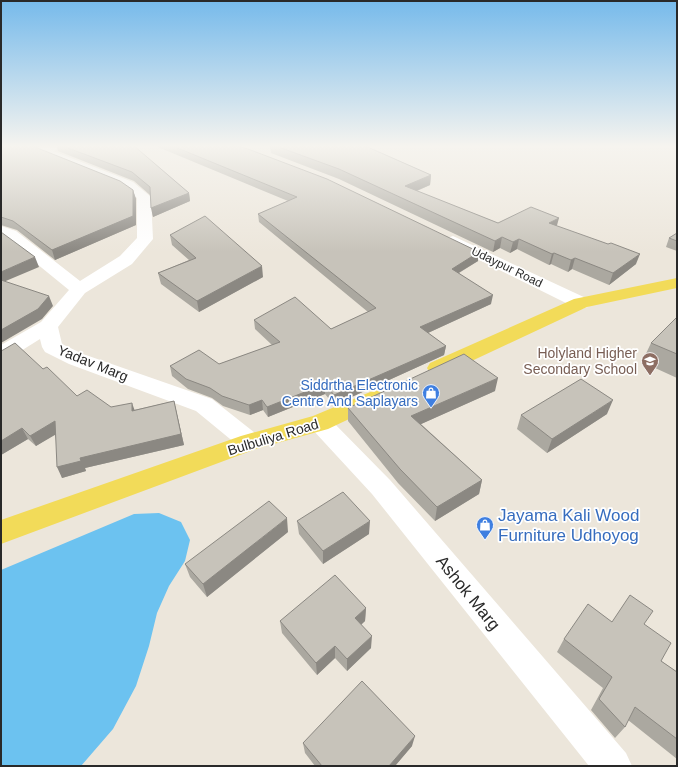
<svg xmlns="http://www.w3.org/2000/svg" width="678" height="767" font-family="Helvetica,sans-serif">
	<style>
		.water { fill: #6cc2f0 }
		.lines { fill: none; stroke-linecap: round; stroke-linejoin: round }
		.minor { fill: #fff; fill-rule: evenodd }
		.major { fill: #f2db59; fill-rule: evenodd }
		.wall { fill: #aba8a0 }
		.shaded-wall { fill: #8b8882 }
		.building { fill: #c7c3ba; stroke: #8b8882 }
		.labels { text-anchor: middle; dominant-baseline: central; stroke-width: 3.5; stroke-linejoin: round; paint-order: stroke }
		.far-street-label { font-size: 12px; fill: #292929; stroke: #fff }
		.education-label { font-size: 14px; fill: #785e54; stroke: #fff; text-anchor: end }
		.street-label { font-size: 14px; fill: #292929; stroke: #fff }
		.shop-label { font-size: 14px; fill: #366cbe; stroke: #fff; text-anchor: end }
		.near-shop-label { font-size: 17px; fill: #366cbe; stroke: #fff; text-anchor: start }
		.near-street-label { font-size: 17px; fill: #292929; stroke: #fff }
	</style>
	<rect width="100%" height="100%" fill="#ece6db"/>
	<path class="water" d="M159 513 181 522 190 540 185 561 169 586 157 613 149 646 136 686 113 729 81 766H1V570L134 514Z"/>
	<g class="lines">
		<path class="minor" d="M48 145H65L63 148 53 151 133 182 151 197 153 239 132 264 85 293 58 327 62 344 83 354 212 399 259 436 262 442 259 448 250 451 241 448 196 411 69 364 45 352 42 347 40 339 8 359 1 361V345L41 322 69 290 4 237 1 236V226L16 231 80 281 120 256 137 238V198L123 188 38 154 36 151 38 148Z
			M453 236 588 299 590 303 588 307 581 309 574 307 447 244 445 241 447 238Z
			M320 414 328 417 390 480 626 753 632 766H589L372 494 312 429 308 423 312 417Z"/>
		<path class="major" d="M677 278V288L587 307 446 373 438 375 430 373 427 368 430 363 574 299Z
			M375 390 383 393 386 398 383 403 328 429 256 449 1 544V520L241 436 313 416Z"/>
	</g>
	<path class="wall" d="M1 145 37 147 36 148 133 190 136 199V225L55 260 17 230 1 225Z
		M56 145H133L189 193 190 201 153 217 150 195 134 181 58 151Z
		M153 145H233L478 261 459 273 491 304 428 333 446 346 444 355 334 405 325 394 268 417 263 410 250 415 223 406 212 398 188 389 172 376 170 366 219 364 272 345 255 329 254 320 331 329 368 312 259 222 258 214 288 201Z
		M270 145H369L366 146 431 175 430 185 417 191 498 223 557 226 636 264 609 285 572 269 568 272 551 264 549 265 517 249 510 253 500 248 493 252 339 179 271 153Z
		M677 233V251L666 247 669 238Z
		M170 235 263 277 199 312 161 284 158 273 189 260 172 245Z
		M677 317V378L642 362 651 343Z
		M1 351 43 369 77 396 111 407 134 410 174 401 184 445 85 468 86 471 62 478 55 434 36 446 28 439 1 455Z
		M495 391 421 424 482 480 479 494 435 521 398 483 348 421V408Z
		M607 414 547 453 517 429 521 415Z
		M297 521 369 534 323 564 299 534Z
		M288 532 207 597 190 577 185 564Z
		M366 608 365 621 361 625 371 648 347 671 335 658 317 675 282 633 280 621Z
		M612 622 644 624 661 661 677 672V759L628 720 625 727 615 738 591 710 603 688 557 652 564 639Z
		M303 743 412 746 395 766H315L305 753Z"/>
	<path class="shaded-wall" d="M32 145H44L37 147 35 152Z
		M431 175 430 185 404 196 405 186Z
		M133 190 136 199V225L55 260 52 250Z
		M189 193 190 201 153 217 151 208Z
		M559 218 556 229 549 223Z
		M502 237 500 248 493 252 495 241Z
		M519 239 517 249 510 253 513 242Z
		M479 252 478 261 450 278 452 269Z
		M554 253 551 264 549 265 552 254Z
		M640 254 636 264 609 285 613 273Z
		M35 257 39 267 1 283V272Z
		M575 258 572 269 568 272 571 260Z
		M262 266 263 277 199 312 197 301Z
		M493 295 491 304 419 337 420 327Z
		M49 296 53 306 42 319 1 343V330Z
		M446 346 444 355 334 405V395Z
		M498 378 495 391 410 429 411 416Z
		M325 384V394L268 417 267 407Z
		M262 400 263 410 250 415 249 405Z
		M613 400 607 414 547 453 552 439Z
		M174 401 184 445 85 468 86 471 62 478 57 467 80 458Z
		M132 403 136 414 132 411Z
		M55 421 60 432 36 446 30 436Z
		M22 428 28 439 1 455V441Z
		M482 480 479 494 435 521 437 507Z
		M287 518 288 532 207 597 203 584Z
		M370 521 369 534 323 564V551Z
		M366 608 365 621 354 631 355 618Z
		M372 636 371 648 347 671V659Z
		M335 646V658L317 675 316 663Z
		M415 736 412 746 395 766H389Z"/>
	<path class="building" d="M1 145H33L35 147 120 181 133 190V216L52 250 13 221 1 217Z
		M60 145H133L189 193 151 208 150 187 132 172Z
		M170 145H233L248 149 327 179 479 252 452 269 493 295 420 327 446 346 334 395 325 384 267 407 262 400 249 405 222 396 210 388 186 379 170 366 199 350 219 364 280 342 254 320 295 297 331 329 376 308 258 214 297 197Z
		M273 145H363L431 175 405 186 498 223 531 207 559 218 549 223 608 244 611 243 640 254 613 273 575 258 571 260 554 253 552 254 519 239 513 242 502 237 495 241 339 169Z
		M205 216 262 266 197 301 158 273 196 258 170 235Z
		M1 232 35 257 1 272Z
		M677 233V241L669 238Z
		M1 280 49 296 38 309 1 330Z
		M677 317V354L651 343Z
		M15 343 43 369 47 367 77 396 87 390 111 407 132 403V411L174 401 181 434 80 458 81 461 57 467 55 421 30 436 22 428 1 441V351L3 350Z
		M464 354 498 378 411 416 482 480 437 507 400 469 348 408Z
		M581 379 613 400 552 439 521 415Z
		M343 492 370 521 323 551 297 521Z
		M269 501 287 518 203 584 185 564Z
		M335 575 366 608 355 618 372 636 347 659 335 646 316 663 280 621Z
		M630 595 653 611 644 624 671 643 661 661 677 672V739L635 707 625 727 599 699 612 677 564 639 588 604 612 622Z
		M362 681 415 736 389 766H322L303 743Z"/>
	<linearGradient id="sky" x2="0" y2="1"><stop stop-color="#76baeb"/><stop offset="0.58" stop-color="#f6f4ef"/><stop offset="1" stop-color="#f6f4ef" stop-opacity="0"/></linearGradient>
	<rect width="678" height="252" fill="url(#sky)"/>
	<defs>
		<g id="school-pin" transform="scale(0.9)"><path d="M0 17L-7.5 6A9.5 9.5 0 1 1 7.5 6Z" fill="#8d6e63" stroke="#fff"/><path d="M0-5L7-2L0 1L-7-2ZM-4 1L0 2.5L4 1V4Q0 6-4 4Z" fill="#fff"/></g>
		<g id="shop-pin" transform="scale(0.9)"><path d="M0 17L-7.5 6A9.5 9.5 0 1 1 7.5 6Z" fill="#3f7fe0" stroke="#fff"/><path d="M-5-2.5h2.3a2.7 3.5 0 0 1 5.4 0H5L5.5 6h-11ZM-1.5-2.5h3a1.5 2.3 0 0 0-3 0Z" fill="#fff"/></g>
	</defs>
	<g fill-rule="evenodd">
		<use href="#school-pin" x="650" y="361"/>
		<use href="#shop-pin" x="431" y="393"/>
		<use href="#shop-pin" x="485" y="525"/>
	</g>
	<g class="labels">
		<g class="far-street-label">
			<text transform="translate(507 267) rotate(26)">Udaypur Road</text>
		</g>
		<g class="education-label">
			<text x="637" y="353">Holyland Higher<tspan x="637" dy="16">Secondary School</tspan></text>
		</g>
		<g class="street-label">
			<text transform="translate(93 363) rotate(22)">Yadav Marg</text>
			<text transform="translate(273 437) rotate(-17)">Bulbuliya Road</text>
		</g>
		<g class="shop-label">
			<text x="418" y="385">Siddrtha Electronic<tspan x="418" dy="16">Centre And Saplayars</tspan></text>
		</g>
		<g class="near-shop-label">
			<text x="498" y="515">Jayama Kali Wood<tspan x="498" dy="20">Furniture Udhoyog</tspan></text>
		</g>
		<g class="near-street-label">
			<text transform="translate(468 593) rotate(51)">Ashok Marg</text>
		</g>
	</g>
	<rect width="678" height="767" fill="none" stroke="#292929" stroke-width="4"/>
</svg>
